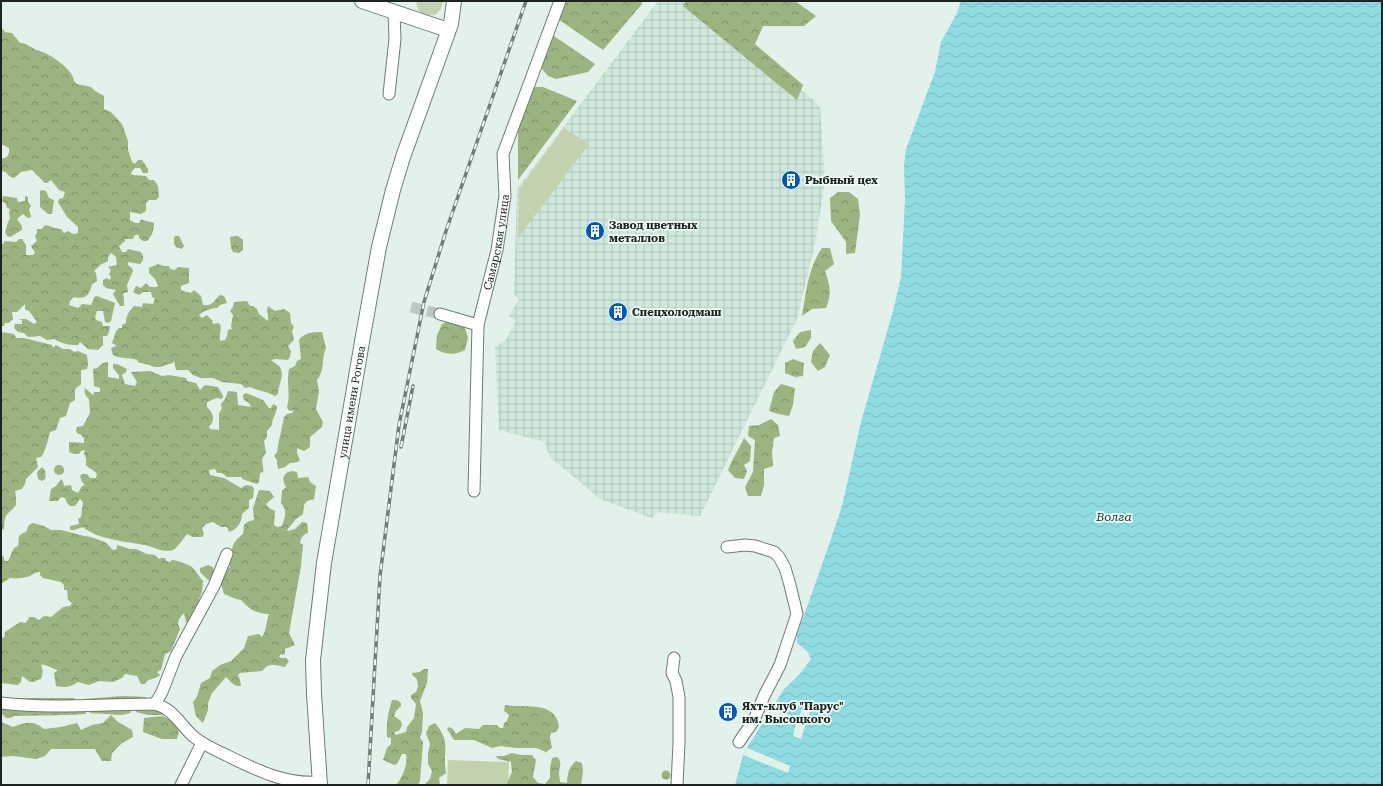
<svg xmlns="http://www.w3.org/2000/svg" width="1383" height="786" font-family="'Roboto Serif',serif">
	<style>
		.industrial { fill: url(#industrial-grid) }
		.green { fill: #c2d2af }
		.forest { fill: url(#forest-crowns) }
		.water { fill: url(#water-waves) }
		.pier { fill: #e2f1ea }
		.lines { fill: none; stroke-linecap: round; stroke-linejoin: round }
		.minor-tunnel { stroke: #bbc8c2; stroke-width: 11; stroke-dasharray: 11 5.5; stroke-linecap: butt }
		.minor-casing { stroke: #6e7c75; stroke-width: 13 }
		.major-casing { stroke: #6e7c75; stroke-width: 16 }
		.minor { stroke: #fff; stroke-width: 11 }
		.major { stroke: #fff; stroke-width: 14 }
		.rail-casing { stroke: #737c78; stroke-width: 3.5 }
		.rail { stroke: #effef7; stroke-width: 2; stroke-dasharray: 6; stroke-linecap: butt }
		.labels { text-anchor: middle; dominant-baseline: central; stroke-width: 3.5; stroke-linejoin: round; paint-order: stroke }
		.poi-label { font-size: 11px; font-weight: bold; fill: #1d2320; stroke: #effef7; text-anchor: start }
		.street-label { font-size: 11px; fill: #1d2320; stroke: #effef7 }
		.water-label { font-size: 12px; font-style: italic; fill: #0a3235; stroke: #effef7 }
	</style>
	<defs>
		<pattern id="industrial-grid" width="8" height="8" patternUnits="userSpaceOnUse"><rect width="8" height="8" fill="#d0e7dc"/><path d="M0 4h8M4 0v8" fill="none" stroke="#b2c6bc"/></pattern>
		<pattern id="forest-crowns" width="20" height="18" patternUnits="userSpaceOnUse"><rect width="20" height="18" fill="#9cb47f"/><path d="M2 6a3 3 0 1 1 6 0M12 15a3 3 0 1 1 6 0" fill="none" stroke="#7f9268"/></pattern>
		<pattern id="water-waves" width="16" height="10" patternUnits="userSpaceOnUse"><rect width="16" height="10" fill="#8edce2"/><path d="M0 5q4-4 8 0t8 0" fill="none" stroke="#7abcc2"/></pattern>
	</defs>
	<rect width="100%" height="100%" fill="#e2f1ea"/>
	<path class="industrial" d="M658 1H684L813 99 820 107 825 182 815 244 797 319 700 516 657 512 652 518 600 499 550 457 545 442 499 430 495 347 505 341 516 321 509 316 519 299 514 295 517 189Z"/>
	<path class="green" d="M416 1H443L441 9 435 15C422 16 418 13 416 1Z
		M564 128 589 144 518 238 519 189Z
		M448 760 509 762 508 785H447Z"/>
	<path class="forest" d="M565 1H642V4L603 50 558 19Z
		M686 1H795L816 16 804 26H763L755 44 803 85 797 100 683 6Z
		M1 29H3L5 32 12 33 20 43C25 43 27 45 31 47 35 50 41 51 45 53 55 58 73 70 74 81L77 84 91 87 95 91 104 96V109L111 112 122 124 128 141V150L132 162 135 164 138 160H142L148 169V173H143L140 168H135L132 171 131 174 133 175 146 176 149 180H154L158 186 159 197 156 200H149L146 203V211L141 214 130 212V220L135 223H139L141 219C146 222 150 221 154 223 154 230 152 236 147 241H143L139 238V235H135L133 239H125V242H123L122 244 119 246 122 252H126L128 249 141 252C144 257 144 260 140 264L128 262V265L132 268 133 271 127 285 128 292 124 293 123 294 124 298V306H120L113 294 116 290 106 288 103 285V280L107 278 110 280 111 277 109 274 111 270 108 267 117 265 116 257 111 253 108 257V261L100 265 94 271 96 273 97 281 92 284C90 295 85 300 74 297L70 301 69 305 78 308 82 304 91 305 93 301 94 297 97 296 115 303 111 321 108 323 105 322 103 311H97L95 317 96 320 102 322 103 326H110L109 332 107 336H103V345L98 350 88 349 80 342 78 345C68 345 63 344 54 339L47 340 40 336 28 337 24 333 18 332 14 328 15 324H22V320L18 319H26L34 324 37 322 29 311 25 309V304L17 312H12L13 319 9 323H5L4 326H1V243L3 244 5 241 16 242 19 239H22L26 245V255H33L35 253 31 246 37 241 35 236 37 233V229H42L45 225C51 226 55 229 61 229L64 233 68 231 73 234 78 233V227L67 217 58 202 59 199 63 198 65 192 59 190 51 180 47 183H45L32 170 21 172 14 178 9 176 6 172 1 171V159L7 157 9 153V148L1 144Z
		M551 34 595 64 588 72 556 79 548 76 542 69V58Z
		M535 87H543L577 101 518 180V125L530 91Z
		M42 190 46 191 49 198 54 200 52 214H48L40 207V191Z
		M838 192H849L858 199 860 215 855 253 846 254V242L831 221 830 198Z
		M3 196 17 198 18 202 25 201V196L28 197V202L31 206 29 209 31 217 28 218 23 214 17 219 22 226V230L10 237 7 236 5 232 8 222 10 219 9 212 10 209 7 208 6 204 2 201Z
		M176 236H179L184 246 182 249 176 247 174 244V237Z
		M235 236H238L243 240V250L239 253 233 252 231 248 230 237Z
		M822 248H830L834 264 825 271C830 286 832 293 826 308L812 309 802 316C806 293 808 268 822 248Z
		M158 264 164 266H169L170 269 175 270 178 267 189 268V283L181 286V290L186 292 191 293 194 290 201 296 203 305C214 306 213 301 220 295L224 296 227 303 220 305 217 308C211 308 204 311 199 315L202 318 207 315 212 320 213 324 217 323 220 324C222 330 219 335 220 341L225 340 227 336 228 330 232 329 231 326 233 315 230 311 233 307 234 302 247 301 250 306H253L257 309 259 314 268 321C269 316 266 312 268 306L275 311 284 309 290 313 291 323 294 327 292 331 294 340 288 346 291 351 290 357 288 360 276 359 271 360C273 362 277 364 279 366 286 375 278 384 278 394L275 396C267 391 258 391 250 387L245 388 241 384 222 382 213 378H201L193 375 188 370H176L174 361C171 365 174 362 169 364 151 371 155 364 139 363L137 360C129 357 120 359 113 355L111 348 117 346 112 343 116 331 119 328H122V325L126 323C126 316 129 311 134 306L142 307 143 303 153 304 155 298 152 297 151 292H143L139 295 133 292 136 286 141 288 146 283 150 287H157L158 285 155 279 149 273V268Z
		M449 321 464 325 468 338 465 350C455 355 445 355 436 349L437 335 442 324Z
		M811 330V338L805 347 796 349 793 341 800 332Z
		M1 332 14 334 16 338H24L52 345 53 348 56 345 63 349H70L74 352 78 351 87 355 88 364 87 369 81 370V384L75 389V400L70 403 66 416 60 418 56 430 50 432C48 440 46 450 41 457L36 458 38 467 26 479 25 484 22 489 15 491 16 497V505C6 517 5 512 4 529L1 530Z
		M322 332 326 348C321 358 325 371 317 380L319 391 316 409 323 422 322 427 310 437V447L304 451 297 448V453L300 460 298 462 290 463 285 467 278 469 277 460 274 456 277 452 279 440 281 432 284 417 287 414 292 413 294 410 289 411 287 407C291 394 286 382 289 369L295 366 297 361 301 359 299 340C305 332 313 332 322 332Z
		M820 343 830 355 825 367 818 371 811 362 813 351Z
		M793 359 804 363 803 376 795 377 785 373V363Z
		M108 362V377L119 379V375L113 368V364H117L127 369 126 372 122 375 125 384 135 386 137 382 131 372 150 371 162 376 169 375 186 378 187 381 196 383 200 390 205 385 218 387 223 396 222 399 217 398 207 402V407C213 412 216 421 209 426L210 429 219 430V413L222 409 221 404 225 399 228 391 237 392 238 405 251 407 249 403C245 401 243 400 243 395L246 393 263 400 269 408H271L273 404 277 406C277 413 272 418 272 425L267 431V437L264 441 266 453C258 462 265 464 263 472L260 473 259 482 257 484 242 479V477H227L222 473H217L215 469 209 470 210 475 224 478 241 488 246 485 252 486 254 489 253 498 249 500V508L242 514C242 522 237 530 229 532L227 527H221L213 522 206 524 202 528 204 534 202 537H193L187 534C184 538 176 549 173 550 163 553 154 547 145 545 128 542 96 539 83 527L74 530H70V526L79 524 78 519 81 517 83 502 80 499 75 506H70L67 503 65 498 61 497 58 501H49L51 489 56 486 61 479 63 481 64 486 71 485 72 490 78 493 82 486 85 485 82 482 80 476 82 474H87L90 478H96L97 474C93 469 89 469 86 465V458L84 454 85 450 81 451 79 454H74L69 452V442L84 443V438L80 434H78L76 431 77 427 83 426 90 413 89 399C85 396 84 393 85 388L93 395 94 392H100V388L94 386 93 369 97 368 103 363Z
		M781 384 795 388 793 405 789 416 778 414 769 411 774 392Z
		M771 419 778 425 780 436 774 438 772 452 773 466 764 469V485L761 496H748L745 487 753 472 755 440 748 436 749 426 759 425Z
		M744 438 751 446 750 461 744 465 747 471 744 479 735 478 728 470C732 459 739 449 744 438Z
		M54 470a5 5 0 1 1 10 0a5 5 0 1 1-10 0Z
		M42 467C46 471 46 474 45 479L42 481 38 479 37 472Z
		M292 471 297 472 298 478 308 477 310 482 316 486 314 499 307 501 304 505 303 514 296 519 287 530 288 531 295 529 302 522 307 523 308 533C302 535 301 538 300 543L303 545 301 566 289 633 295 645 285 649V654L280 655 279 657 281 658H286L289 661 285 667C274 665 270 662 262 671L240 673 238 675 240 680 241 686C233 687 231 681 226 677L212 693 208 703V710L203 723 196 716 193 702 197 697 201 683 210 678 212 671 220 665 231 661 244 648 248 636 259 634 262 637C267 630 266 621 269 614 256 614 249 609 241 600 234 599 230 596 224 594L220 581 223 573 230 567 229 552 232 550C233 542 237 539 243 534L244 525 247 522 254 520 253 508 259 490 270 491 274 497 266 504 269 508 275 511 274 525 277 527 282 526C285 516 288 512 281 503L282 491 286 487C281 479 283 473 292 471Z
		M33 523 44 526 51 530H61L84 536 91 537 105 542 113 550 117 549V545L130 549H136L147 554 155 555 159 559 161 558H165L166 561 170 562 172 560C176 560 191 565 193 568 197 572 199 577 203 581L202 592 199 599 201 603 188 624 186 622 184 613 179 619 178 624 180 629 171 651 165 654 161 670 157 672 160 675C155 680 149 677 145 684H141L137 676 125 674 122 678 113 682 99 681 89 685 78 682C71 687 65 688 56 686L54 673 58 670C51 669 48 664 41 665 43 670 43 673 41 679L37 680 34 682H30L22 676 21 682 18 685 1 683V637L4 638 5 632 20 622 25 623 28 620 29 617H34L39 620 44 616 51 617 63 607 70 606 72 603 68 600 67 590H64V585L61 582 43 578 40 575V572C34 572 32 576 27 577 21 578 16 579 10 578L1 584V556H3L5 561H8C12 555 11 548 18 546L19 536 23 533 26 532 29 525Z
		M208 565 213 567 214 572 212 579 208 580 200 572V568Z
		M424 669H428L427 683 420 701 423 713 422 732 420 738 423 742 420 781 418 785H390L397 784C403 776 408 764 406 754H402L397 764 394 765 383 760 387 748 391 744V738L387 737C386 723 388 713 392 700H397L401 703V706L396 711 394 716 401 721 402 725 399 731 394 732 396 735 406 732 407 727 414 718 416 704 411 698V695L416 692 418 686 417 679 412 675V673L420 672Z
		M124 696 145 697 149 699 86 700 83 699Z
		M18 698H73L77 700 70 702 14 700Z
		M505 705C523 708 557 700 559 727L556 732 551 733 550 737 552 748 546 752 536 748H517L501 746 492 748 474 740H454L447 729 449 727 453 729 456 734 465 728 479 729 483 725H497L500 728H503L504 723 507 721 509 715 504 711Z
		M1 708 26 711H85L86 714 67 715 14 716 10 718H6L1 713Z
		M132 709 130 713 122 715 90 713V711Z
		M136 710H162L165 712V715H148L136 712Z
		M111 715 118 722 132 730 133 737 122 743 112 753 111 761H102L95 749H51L45 756 36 759 13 756 1 757V722L13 727C26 722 33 720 44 729L61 727 77 723 81 730 92 725 103 723Z
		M163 716 174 722 179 731 177 739H162L143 732 144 718Z
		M435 723C452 743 442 752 446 773L439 778 440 785H424L430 779 432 771 428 764V753L430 744 426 733 429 726Z
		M512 753 521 755H532L536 760 533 777 538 783 545 784 550 778V768L552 758 557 757C563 763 559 767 559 774 559 777 560 779 560 782L567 783C568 773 568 768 576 761L582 763 583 771 581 785H506L512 772 511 762 498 759 496 756H504Z
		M661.5 775a4.5 4.5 0 1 1 9 0a4.5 4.5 0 1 1-9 0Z"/>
	<path class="water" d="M961 1H1382V785H735L743 755 747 748 784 689 799 675 811 659 808 652 797 643V635L831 539 842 506 861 422 893 311 901 277 905 200 904 165 906 149 935 72 941 42 957 13Z"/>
	<path class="pier" d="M802 708 810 711 801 739 793 736 796 724 767 714 770 709 799 718Z
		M747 748 790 766 788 773 743 755Z"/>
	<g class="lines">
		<path class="minor-tunnel" d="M411 307 440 314"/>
		<g class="minor-casing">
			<g id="minor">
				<path d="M389 94 395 39 394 12"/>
				<path d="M440 314 478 325"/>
				<path id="s1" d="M474 491 478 325 497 250 505 196 503 154 560 1"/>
				<path d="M727 547 745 545 755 546 774 552 779 557 785 568 790 585 797 614 780 665 764 696 754 720 739 742"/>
				<path d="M674 658 672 673 676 681 679 697V743L677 785"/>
				<path d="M1 703C52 709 103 704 155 704 174 709 180 725 194 737 204 745 215 750 226 755 256 770 286 785 320 782"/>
				<path d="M155 704 162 692 176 656 214 586 227 554"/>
				<path d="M181 785 202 743"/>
			</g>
		</g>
		<g class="major-casing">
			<g id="major">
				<path d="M362 1 448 30"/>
				<path id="s2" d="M320 785 314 694 313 660 324 563 363 336 379 247 393 190 403 157 451 24 454 1"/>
			</g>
		</g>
		<use href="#minor" class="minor"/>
		<use href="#major" class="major"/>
		<g class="rail-casing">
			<path id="rail" d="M401 447 413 386
				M368 785 380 576 399 425 424 302 446 231 526 1"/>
		</g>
		<use href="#rail" class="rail"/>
	</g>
	<defs>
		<g id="building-disc" transform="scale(1)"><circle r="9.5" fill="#0055be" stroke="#effef7"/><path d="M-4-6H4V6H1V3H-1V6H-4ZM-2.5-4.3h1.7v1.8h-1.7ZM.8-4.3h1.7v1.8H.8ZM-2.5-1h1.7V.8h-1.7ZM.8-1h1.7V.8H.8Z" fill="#fff"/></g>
	</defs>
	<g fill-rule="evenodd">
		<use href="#building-disc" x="791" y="180"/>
		<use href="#building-disc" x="595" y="231"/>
		<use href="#building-disc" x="618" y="312"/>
		<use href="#building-disc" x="728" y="712"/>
	</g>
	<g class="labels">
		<g class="poi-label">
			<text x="805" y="180">Рыбный цех</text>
			<text x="609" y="225">Завод цветных<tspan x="609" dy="13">металлов</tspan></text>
			<text x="632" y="312">Спецхолодмаш</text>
			<text x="742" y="706">Яхт-клуб "Парус"<tspan x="742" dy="13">им. Высоцкого</tspan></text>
		</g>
		<g class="street-label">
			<text stroke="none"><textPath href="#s1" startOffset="251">Самарская улица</textPath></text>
			<text stroke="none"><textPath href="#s2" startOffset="386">улица имени Рогова</textPath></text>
		</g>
		<g class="water-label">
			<text x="1114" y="517">Волга</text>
		</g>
	</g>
	<rect width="1383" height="786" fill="none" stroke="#1d2320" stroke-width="4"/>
</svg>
